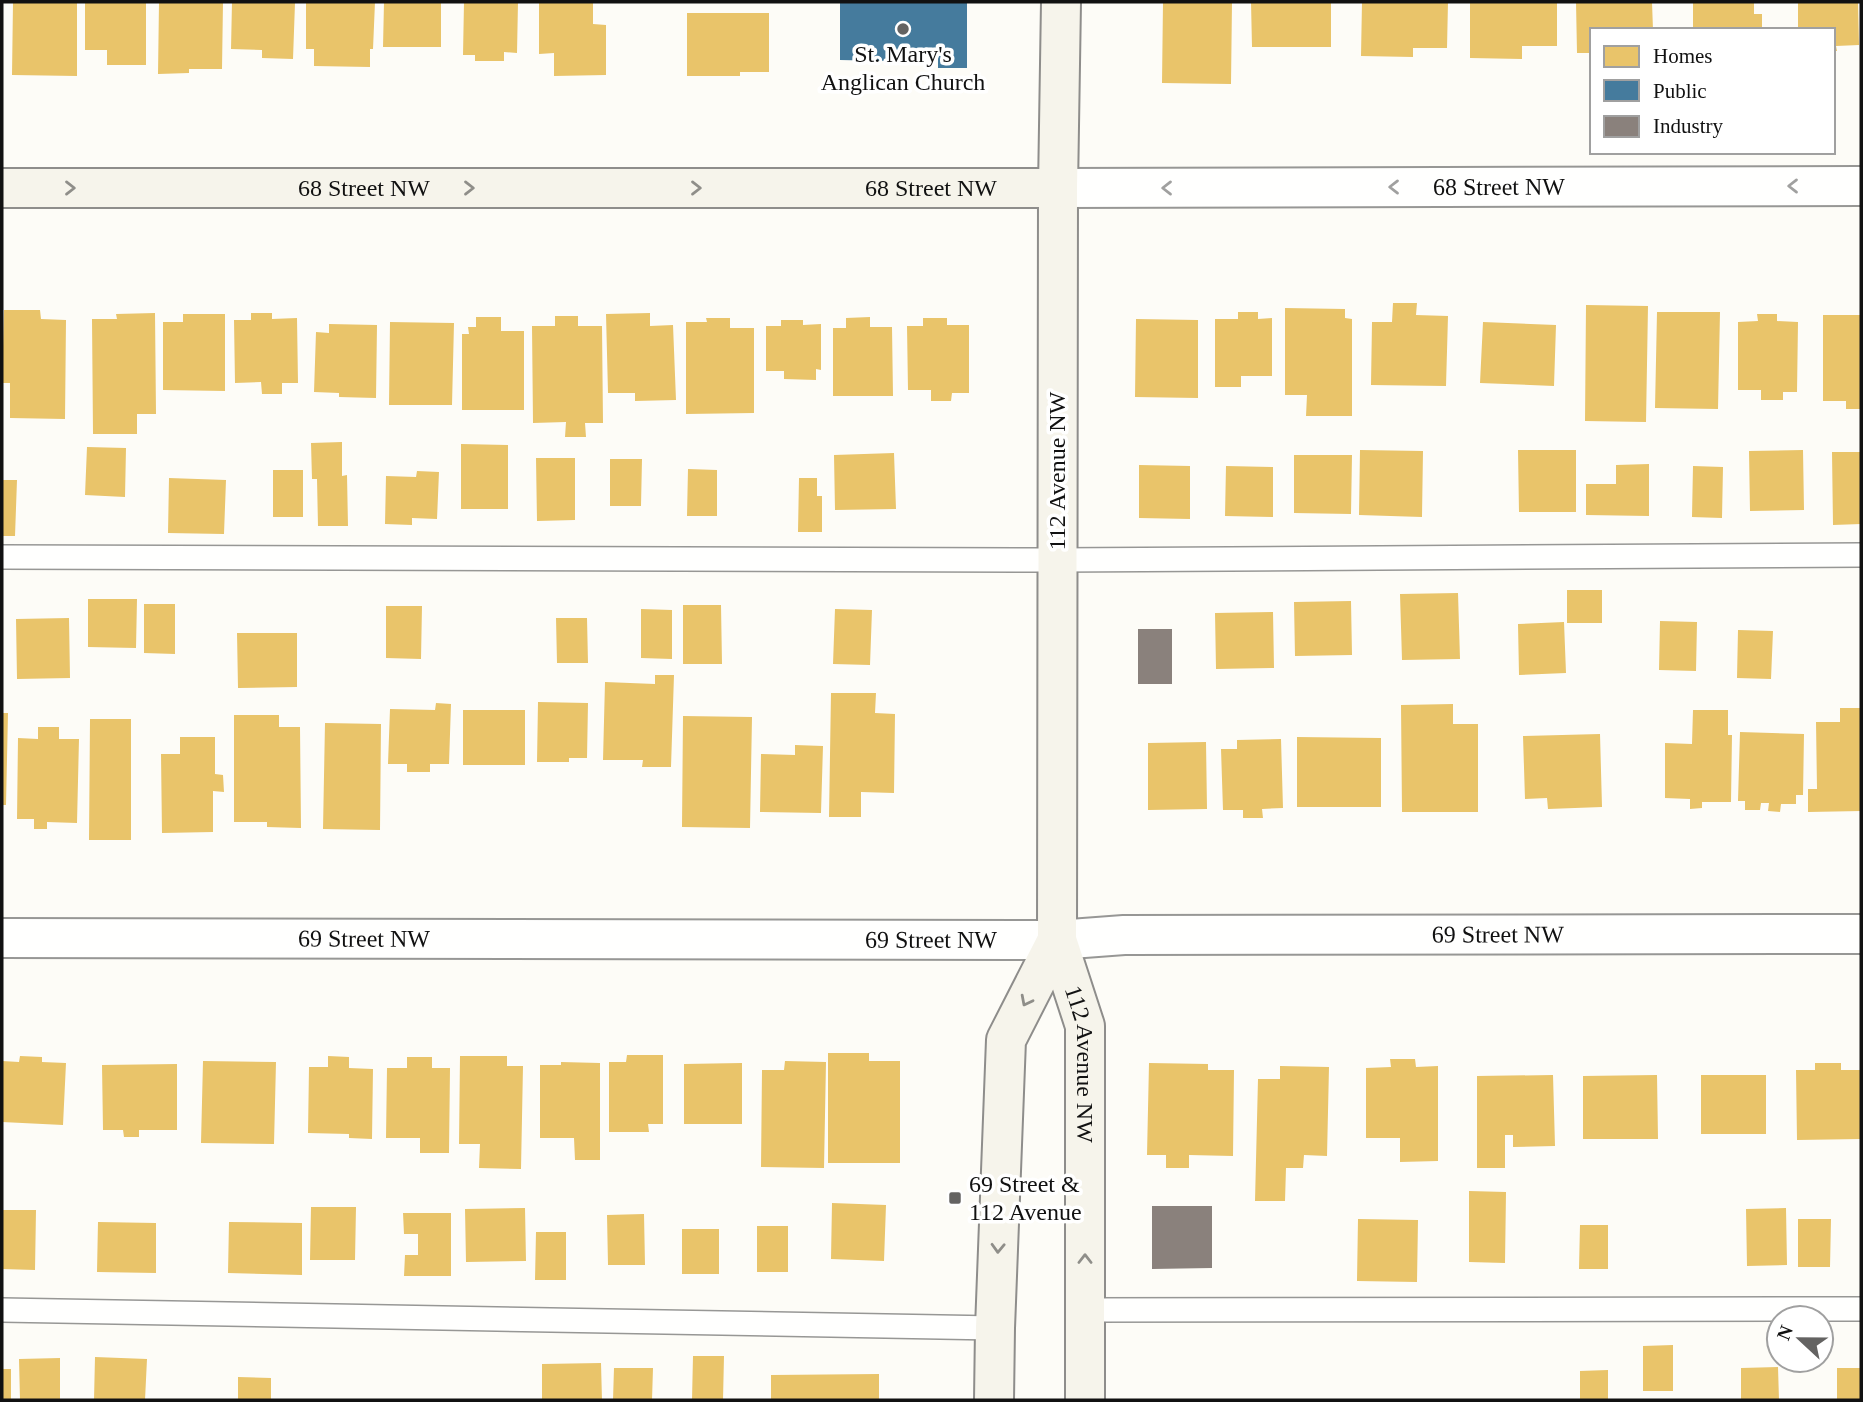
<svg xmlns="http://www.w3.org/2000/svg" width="1863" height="1402" font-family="'Times New Roman',serif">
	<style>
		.homes { fill: #e9c46a }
		.public { fill: #457b9d }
		.industry { fill: #8a817c }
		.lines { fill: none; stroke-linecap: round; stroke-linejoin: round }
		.lane-casing { stroke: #979795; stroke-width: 26 }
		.street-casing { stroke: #979795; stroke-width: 42 }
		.secondary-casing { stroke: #8e8d8b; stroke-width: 42 }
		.lane { stroke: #fffffe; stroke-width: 23 }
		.street { stroke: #fffffe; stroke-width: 38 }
		.secondary { stroke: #f6f4eb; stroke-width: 38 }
		.oneway { stroke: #a0a09f }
		.oneway2 { stroke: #8f8e89 }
		.poi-dot { fill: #646362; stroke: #fff; stroke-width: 2.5 }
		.labels { text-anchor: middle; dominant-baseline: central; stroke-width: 7; stroke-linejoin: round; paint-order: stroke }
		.poi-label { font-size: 24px; fill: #111; stroke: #fff }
		.street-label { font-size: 24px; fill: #111; stroke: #fff }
	</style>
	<rect width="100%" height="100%" fill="#fdfcf7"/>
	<path class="homes" d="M13 2H77V76L12 75Z
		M85 2H146V65H107V50H85Z
		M159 2H223L222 69H189V73L158 74Z
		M232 2H289V3H295L293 59 262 58V50L231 49Z
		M306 2H375L373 49H370V67L314 66V49H306Z
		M384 2H441V47H383Z
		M464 2H518L517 53 504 52V61H475V55H463Z
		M539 2H593V24L606 25V75L554 76V53L539 54Z
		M1163 2H1232L1231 84 1162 83Z
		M1251 2H1331V47H1252Z
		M1362 2H1448L1447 48H1413V57L1361 56Z
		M1470 2H1557V46H1522V59L1470 58Z
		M1576 2H1652L1653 30H1592V53H1577Z
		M1693 2H1754V14H1762V30H1693Z
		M1798 2H1858L1859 45 1836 46 1837 51H1833V30H1798Z
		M687 13H769V72H740V76H687Z
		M1393 303H1417L1416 315 1448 316 1446 386 1371 385 1372 322H1392Z
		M1586 305 1648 306 1646 422 1585 421Z
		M1285 308 1345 309V318L1352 319V416H1306L1307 395H1285Z
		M4 310H40L41 319 66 320 65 419 10 418V383H2Z
		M1238 312H1258V319L1272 318V376H1241V387H1215V319H1238Z
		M1657 312H1720L1718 409 1655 408Z
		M155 313 156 414H137V434H93L92 319H117L116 314Z
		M251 313H272V319L297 318 298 383H282V394H262L261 382 235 383 234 320H251Z
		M650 313V326L673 325 676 400 635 401V393H608L606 314Z
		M183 314H225V391L163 390V322H183Z
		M1757 314H1777V321L1798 322 1797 392H1783V400H1761V390H1738V322L1758 321Z
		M1823 315H1861V409H1846V401H1823Z
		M555 316H578V326H602L603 423H585L586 437H565L566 422 533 423 532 326H555Z
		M476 317H501V331H524V410H462V334H469L468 327H476Z
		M870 317V327H892L893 396H833V328H846V318Z
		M706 318H730V328H754V413L686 414V322H707Z
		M923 318H947V325H969V393H952L951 401H931V390H908L907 326H923Z
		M1136 319 1198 320V398L1135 397Z
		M781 320H803V325L821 324V370L816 369V380L784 379V371H766V326H781Z
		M390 322 454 323 452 405H389Z
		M1483 322 1556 325 1554 386 1480 383Z
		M329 324 377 325 376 398 339 397V393L314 392 316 332 329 333Z
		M342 442V476L347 475 348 526H318L317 479H312L311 443Z
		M461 444 508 445V509H461Z
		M87 447 126 448 125 497 85 495Z
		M1360 450 1423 451 1422 517 1359 515Z
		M1518 450H1576V512H1519Z
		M1803 450 1804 510 1750 511 1749 451Z
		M1832 452H1861V524L1833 525Z
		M894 453 896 509 835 510 834 455Z
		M1294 455H1352L1351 514 1294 513Z
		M536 458H575V520L537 521Z
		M610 459H642L641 506H610Z
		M1649 464V516L1586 515V484H1616V465Z
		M1139 465 1190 466V519L1139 518Z
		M1226 466 1273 467V517L1225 516Z
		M1693 466 1723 467 1722 518 1692 517Z
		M688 469 717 470V516H687Z
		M273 470H303V517H273Z
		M417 471 439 472 437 519 412 518V525L385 524 386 476 416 477Z
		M169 478 226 480 224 534 168 533Z
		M799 478H817V496H822V532H798Z
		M2 480H17L15 536H2Z
		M1567 590H1602V623H1567Z
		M1458 593 1460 659 1402 660 1400 594Z
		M88 599H137L136 648 88 647Z
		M1351 601 1352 655 1295 656 1294 602Z
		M144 604H175V654L144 653Z
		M683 605H721L722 664H683Z
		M386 606H422L421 659 386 658Z
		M641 609 672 610V659L641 658Z
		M835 609 872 610 870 665 833 664Z
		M1273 612 1274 668 1216 669 1215 613Z
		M69 618 70 678 17 679 16 619Z
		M556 618H587L588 663H557Z
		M1660 621 1697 622 1696 671 1659 670Z
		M1564 622 1566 673 1519 675 1518 624Z
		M1738 630 1773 631 1771 679 1737 678Z
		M237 633H297V687L238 688Z
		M655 675H674L671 767H642L643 760H603L605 682 655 684Z
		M831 693H876L875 713 895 714 894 793 861 792V817H829Z
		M538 702 588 703 587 758H569V762H537Z
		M436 703 451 704 449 764H430V772H407V764H388L390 709 435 710Z
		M1453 704V724H1478V812H1402L1401 705Z
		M1840 708H1861V811L1808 812V789H1817L1816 722H1840Z
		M463 710H525V765H463Z
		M1693 710H1728V735H1732L1731 802H1702V808L1690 809V799L1665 798V743L1692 744Z
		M2 713H8L6 805H2Z
		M234 715H279V727H300L301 828 267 827V822H234Z
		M683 716 752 717 750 828 682 827Z
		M90 719H131V840H89Z
		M325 723 381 724 380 830 323 829Z
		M38 727H59V739H79L77 823 47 822V829H34V819H17L18 738 38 739Z
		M1740 732 1804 734 1803 795H1796V804H1781L1780 812 1768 811 1769 803H1761L1760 810H1745V801H1738Z
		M1600 734 1602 807 1548 809 1547 798 1525 799 1523 736Z
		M180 737H215V774L223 775 224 792 213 791V832L162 833 161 754H180Z
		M1297 737 1381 738V807H1297Z
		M1281 739 1283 808 1262 809 1263 818H1243V810H1223L1221 749H1237V740Z
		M1206 742 1207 809 1148 810V743Z
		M795 745 823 746 821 813 760 812 761 754 795 755Z
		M828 1053H869V1061H900V1163H828Z
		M627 1055H663V1124H648L649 1132H609V1062H626Z
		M20 1056 42 1057V1062L66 1063 63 1125 2 1122V1061L19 1062Z
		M328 1056 349 1057V1068L373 1069 372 1139 349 1138V1134L308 1133 309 1067H328Z
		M460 1056H507V1066H523L521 1169 479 1168 480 1144H459Z
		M407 1057H432V1068H450L449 1153H420V1138H386L387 1068H407Z
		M1390 1059H1415L1416 1067 1438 1066V1161L1400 1162V1138H1366V1068L1391 1067Z
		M203 1061 276 1062 274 1144 201 1143Z
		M785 1061 826 1062 824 1168 761 1167 762 1070H784Z
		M561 1062 600 1063V1160H575L574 1138H540V1065H561Z
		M742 1063V1124H684V1064Z
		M1149 1063 1208 1064V1070H1234L1233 1156 1189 1155V1168H1166V1155H1147Z
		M1815 1063H1841V1070H1861V1139L1797 1140 1796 1070H1815Z
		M177 1064V1130H139V1137H124L123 1130H103L102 1065Z
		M1280 1066 1329 1067 1327 1156 1304 1155 1303 1168H1286L1285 1201H1255L1258 1079H1280Z
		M1553 1075 1555 1146 1513 1147V1135H1505V1168H1477V1076Z
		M1657 1075 1658 1139H1583V1076Z
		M1701 1075H1766V1134H1701Z
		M1469 1191 1506 1192 1505 1263 1469 1262Z
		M832 1203 886 1205 884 1261 831 1259Z
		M311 1207H356L355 1260H310Z
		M525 1208 526 1261 466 1262 465 1209Z
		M1786 1208 1787 1265 1747 1266 1746 1209Z
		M2 1210H36L35 1270 2 1269Z
		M403 1213H451V1276H404L405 1255H418V1234H404Z
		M644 1214 645 1265H608L607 1215Z
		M1358 1219 1418 1220 1417 1282 1357 1281Z
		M1798 1219H1831L1830 1267H1798Z
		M98 1222 156 1223V1273L97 1272Z
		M229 1222 302 1223V1275L228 1273Z
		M1580 1225H1608V1269H1579Z
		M757 1226H788V1272H757Z
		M682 1229H719V1274H682Z
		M536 1232H566V1280H535Z
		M1673 1345V1391H1643V1346Z
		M693 1356H724L723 1400H692Z
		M95 1357 147 1359 145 1400H94Z
		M60 1358V1400H20L19 1359Z
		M601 1363 602 1400H542V1364Z
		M1778 1367 1779 1400H1741V1368Z
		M614 1368H653L652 1400H613Z
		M1837 1368H1861V1400H1837Z
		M2 1369H11V1400H2Z
		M1608 1370V1400H1580V1371Z
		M879 1374V1400H771V1375Z
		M238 1377 271 1378V1400H238Z"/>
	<path class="public" d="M840 2H967V68H938V57L887 56V61L840 60Z"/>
	<path class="industry" d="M1138 629H1172V684H1138Z
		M1152 1206H1212V1268L1152 1269Z"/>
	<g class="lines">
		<g class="lane-casing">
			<path id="lane" d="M2 557 1057 560 1861 555
				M2 1310 995 1328
				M1085 1310 1861 1309"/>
		</g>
		<g class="street-casing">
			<g id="street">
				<path id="s1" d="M1058 188 1861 186"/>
				<path id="s2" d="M2 938 1057 940 1124 935 1861 934"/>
			</g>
		</g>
		<g class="secondary-casing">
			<g id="secondary">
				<path id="s3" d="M1061 2 1058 188 1057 940 1085 1026V1400"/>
				<path id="s4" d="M2 188H1058"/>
				<path d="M994 1400 995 1328 1006 1040 1057 940"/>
			</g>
		</g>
		<use href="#lane" class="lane"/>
		<use href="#street" class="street"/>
		<use href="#secondary" class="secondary"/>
	</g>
	<defs><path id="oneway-chevron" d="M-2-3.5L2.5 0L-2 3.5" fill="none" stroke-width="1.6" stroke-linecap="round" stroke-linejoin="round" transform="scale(1.75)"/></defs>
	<g class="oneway">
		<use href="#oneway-chevron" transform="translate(1793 186) rotate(180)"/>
		<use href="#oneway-chevron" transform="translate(1394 187) rotate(180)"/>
		<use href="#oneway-chevron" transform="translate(1167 188) rotate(180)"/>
	</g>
	<g class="oneway2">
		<use href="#oneway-chevron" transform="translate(70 188)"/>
		<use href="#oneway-chevron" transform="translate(469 188)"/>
		<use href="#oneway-chevron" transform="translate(696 188)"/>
		<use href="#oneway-chevron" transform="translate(1026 1001) rotate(117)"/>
		<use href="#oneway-chevron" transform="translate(998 1248) rotate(92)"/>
		<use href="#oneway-chevron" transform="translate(1085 1259) rotate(-90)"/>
	</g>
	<g class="poi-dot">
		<circle cx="903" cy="29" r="7"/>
		<rect x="948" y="1191" width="14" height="14" rx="3.5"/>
	</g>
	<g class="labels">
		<g class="poi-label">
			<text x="903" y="54">St. Mary's<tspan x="903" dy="28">Anglican Church</tspan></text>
			<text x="969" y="1184" text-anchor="start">69 Street &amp;<tspan x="969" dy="28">112 Avenue</tspan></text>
		</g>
		<g class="street-label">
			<text stroke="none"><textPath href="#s1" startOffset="441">68 Street NW</textPath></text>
			<text stroke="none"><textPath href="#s4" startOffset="362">68 Street NW</textPath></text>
			<text stroke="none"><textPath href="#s4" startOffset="929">68 Street NW</textPath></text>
			<text transform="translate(1057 471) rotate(-90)">112 Avenue NW</text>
			<text stroke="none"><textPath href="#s2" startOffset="1496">69 Street NW</textPath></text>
			<text stroke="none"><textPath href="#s2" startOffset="362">69 Street NW</textPath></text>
			<text stroke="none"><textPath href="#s2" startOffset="929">69 Street NW</textPath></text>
			<text stroke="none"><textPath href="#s3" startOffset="1066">112 Avenue NW</textPath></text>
		</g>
	</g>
	<rect width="1863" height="1402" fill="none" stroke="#111111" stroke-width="7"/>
	<rect x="1590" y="28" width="245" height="126" fill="#ffffff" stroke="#a0a0a0" stroke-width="2"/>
	<rect x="1604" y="46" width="35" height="21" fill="#e9c46a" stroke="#a0a0a0" stroke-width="2"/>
	<text x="1653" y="63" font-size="21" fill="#111111">Homes</text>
	<rect x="1604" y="80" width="35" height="21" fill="#457b9d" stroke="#a0a0a0" stroke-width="2"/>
	<text x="1653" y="98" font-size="21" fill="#111111">Public</text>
	<rect x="1604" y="116" width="35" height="21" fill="#8a817c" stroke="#a0a0a0" stroke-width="2"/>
	<text x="1653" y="133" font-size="21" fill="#111111">Industry</text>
	<g transform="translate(1800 1339) rotate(292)"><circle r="33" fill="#ffffff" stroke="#a0a0a0" stroke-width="2"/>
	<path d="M0-5L12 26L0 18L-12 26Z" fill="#646362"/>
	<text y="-10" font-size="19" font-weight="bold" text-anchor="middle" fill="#111111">N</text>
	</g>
</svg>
